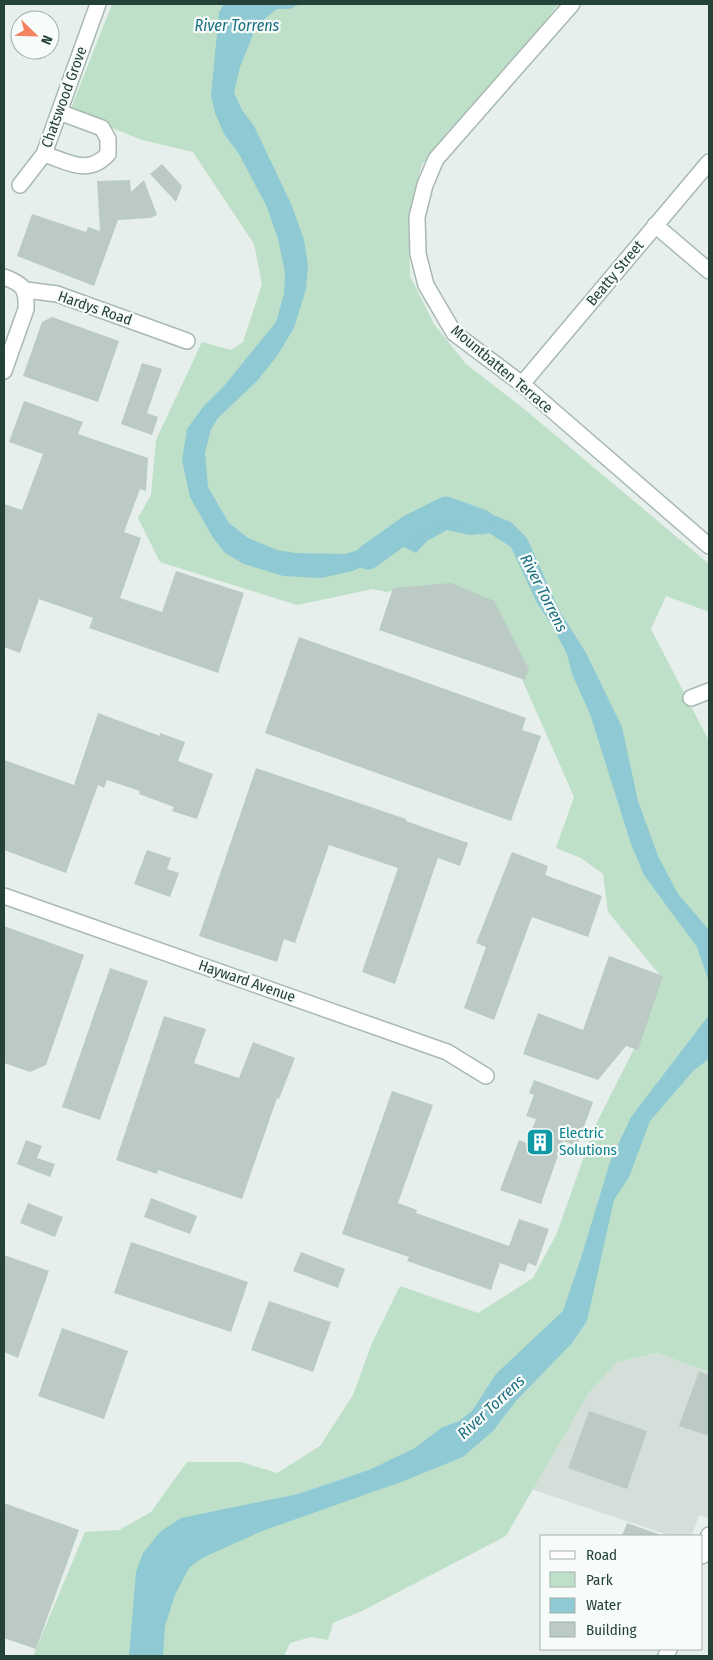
<svg xmlns="http://www.w3.org/2000/svg" width="713" height="1660" font-family="'Fira Sans Condensed',sans-serif">
	<style>
		.built { fill: #d4dfda }
		.green { fill: #bfe0c8 }
		.water { fill: #8ec9d4 }
		.lines { fill: none; stroke-linecap: round; stroke-linejoin: round }
		.river { stroke: #8ec9d4; stroke-width: 25 }
		.building { fill: #bbcac4 }
		.minor-casing { stroke: #a8b8b2; stroke-width: 18 }
		.tertiary-casing { stroke: #a8b8b2; stroke-width: 18 }
		.minor { stroke: #fff; stroke-width: 15 }
		.tertiary { stroke: #fff; stroke-width: 15 }
		.labels { text-anchor: middle; dominant-baseline: central; stroke-width: 4.5; stroke-linejoin: round; paint-order: stroke }
		.street-label { font-size: 15px; fill: #24423a; stroke: #f7fbf9 }
		.culture-label { font-size: 15px; fill: #0d838f; stroke: #f7fbf9; text-anchor: start }
		.water-label { font-size: 16px; font-style: italic; fill: #1c6f80; stroke: #f7fbf9 }
	</style>
	<rect width="100%" height="100%" fill="#e6efeb"/>
	<path class="built" d="M657 1353 709 1372V1518L699 1515 692 1536H671L531 1489 588 1394 617 1362Z"/>
	<path class="green" d="M112 4H559L440 149 422 164 408 216 410 276 434 324 466 364 523 408 709 564V612L666 596 651 629 709 741V1372L657 1353 617 1362 588 1394 506 1536 362 1611 333 1623 328 1640 311 1637 290 1643 284 1656H33L85 1532 119 1530 151 1512 187 1462H241L277 1473 320 1446 353 1395 372 1343 400 1286 478 1313 533 1278 557 1233 594 1128 640 1037 659 974 608 912 603 874 581 858 556 848 574 797 491 609 418 586 386 592 373 589 297 605 160 562 138 518 151 495 156 440 202 342 231 350 243 342 262 284 254 244 193 152 142 140 70 111Z"/>
	<path class="water" d="M224 4H301L289 9H277L257 25 240 67 234 93 242 110 254 126 292 206 304 240 308 266 306 289 294 328 277 356 257 381 218 418 211 429 205 453 208 487 229 523 248 538 277 550 295 553 346 554 406 533 454 508 470 506 511 522 527 538 559 610 586 653 622 727 638 801 658 856 678 894 709 930V982L697 947 644 875 631 844 590 714 572 674 567 654 553 627 537 603 511 547 489 533 470 535 447 530 427 541 416 553 404 547 353 571 321 578 283 576 244 564 225 553 212 536 190 497 182 460 187 429 203 407 224 386 276 322 284 294 285 272 278 239 267 207 239 154 224 134 215 113 211 96 219 12Z
		M709 1015V1059L694 1070 650 1121 629 1177 614 1200 587 1321 572 1343 516 1401 493 1431 463 1457 401 1482 262 1531 202 1558 189 1568 175 1595 165 1626 163 1656H129L136 1572 143 1553 161 1531 181 1518 298 1494 369 1470 415 1448 441 1428 459 1421 472 1411 496 1374 563 1311 581 1258 610 1162 631 1117Z"/>
	<g class="lines">
		<path class="river" d="M368 557 410 527 446 509 482 522"/>
	</g>
	<path class="building" d="M162 164 182 186 176 202 150 174Z
		M130 180 131 192 144 180 157 215 150 218 118 220 94 286 17 256 32 214 86 232 88 227 100 231 97 181Z
		M52 317 119 341 98 402 23 376 42 322Z
		M142 363 162 369 147 413 158 417 152 435 121 424Z
		M24 401 83 422 78 434 148 458 146 491 140 489 124 532 141 538 120 598 162 612 176 571 244 593 218 673 89 628 93 618 39 599 20 653 4 647V504L22 510 43 454 9 442Z
		M451 583 494 601 529 669 525 680 379 630 393 588Z
		M299 637 526 718 522 730 541 736 511 821 265 733Z
		M98 713 160 736V733L185 742 178 761 213 774 197 819 172 811 174 807 139 794 140 791 107 780 104 788 98 785 66 873 4 850V760L74 785Z
		M256 768 406 819V821L468 843 460 866 438 858 395 984 362 972 398 868 329 845 295 943 284 939 277 962 199 936Z
		M147 850 171 858 167 869 179 873 170 897 134 884Z
		M512 852 548 866 545 875 602 896 588 937 532 917 494 1020 464 1008 486 947 476 943Z
		M4 926 84 955 46 1065 30 1072 4 1063Z
		M609 956 663 976 638 1050 626 1046 598 1080 523 1054 538 1013 583 1030Z
		M110 968 148 981 100 1120 62 1107Z
		M164 1016 206 1029 194 1063 239 1078 253 1042 295 1058 279 1099 277 1098 242 1199 158 1170 157 1174 116 1160Z
		M534 1080 593 1102 577 1146 563 1141 541 1204 500 1190 519 1140 527 1143 536 1119 526 1116 534 1095 529 1093Z
		M392 1091 433 1105 398 1203 417 1210 416 1213 509 1246 519 1219 549 1229 536 1266 528 1263 525 1272 500 1263 491 1290 407 1261 409 1257 342 1234Z
		M26 1140 42 1146 37 1158 55 1164 50 1177 17 1164Z
		M151 1198 197 1216 190 1234 144 1217Z
		M28 1203 63 1217 55 1237 20 1223Z
		M131 1242 248 1282 231 1332 114 1293Z
		M301 1252 345 1269 338 1288 293 1271Z
		M4 1255 49 1271 18 1358 4 1352Z
		M269 1301 331 1322 313 1372 251 1350Z
		M62 1328 128 1351 104 1419 38 1396Z
		M699 1371 709 1375V1436L679 1426Z
		M589 1411 647 1431 627 1489 568 1468Z
		M4 1503 79 1530 36 1649 4 1638Z
		M627 1523 661 1535V1536H622Z"/>
	<g class="lines">
		<g class="minor-casing">
			<path id="minor" d="M572 4 436 159 425 185 417 217 418 254 426 285 454 333 522 384 709 546
				M44 154C68 162 88 176 108 154V139L102 128 59 112
				M20 185 44 154 98 4
				M655 225 709 271
				M26 290 57 294 187 341
				M691 698 709 691
				M4 896 447 1052 486 1076
				M702 1556 709 1535
				M666 1656 669 1649"/>
		</g>
		<g class="tertiary-casing">
			<path id="tertiary" d="M4 277C23 284 27 288 26 309L4 371
				M522 384 709 162"/>
		</g>
		<use href="#minor" class="minor"/>
		<use href="#tertiary" class="tertiary"/>
	</g>
	<defs>
		<g id="building-square" transform="scale(1.4375)"><rect x="-9" y="-9" width="18" height="18" rx="4" fill="#0f9aa8" stroke="#f7fbf9"/><path d="M-4-6H4V6H1V3H-1V6H-4ZM-2.5-4.3h1.7v1.8h-1.7ZM.8-4.3h1.7v1.8H.8ZM-2.5-1h1.7V.8h-1.7ZM.8-1h1.7V.8H.8Z" fill="#fff"/></g>
	</defs>
	<g fill-rule="evenodd">
		<use href="#building-square" x="540" y="1142"/>
	</g>
	<g class="labels">
		<g class="street-label">
			<text transform="translate(64 97) rotate(-70)">Chatswood Grove</text>
			<text transform="translate(615 273) rotate(-50)">Beatty Street</text>
			<text transform="translate(95 308) rotate(19)">Hardys Road</text>
			<text transform="translate(502 369) rotate(40)">Mountbatten Terrace</text>
			<text transform="translate(247 981) rotate(19)">Hayward Avenue</text>
		</g>
		<g class="culture-label">
			<text x="559" y="1133">Electric<tspan x="559" dy="17">Solutions</tspan></text>
		</g>
		<g class="water-label">
			<text x="237" y="25">River Torrens</text>
			<text transform="translate(544 593) rotate(63)">River Torrens</text>
			<text transform="translate(491 1407) rotate(-43)">River Torrens</text>
		</g>
	</g>
	<rect width="713" height="1660" fill="none" stroke="#24423a" stroke-width="10"/>
	<rect x="540" y="1535" width="162" height="115" fill="#f7fbf9" stroke="#a3b1ad"/>
	<rect x="550" y="1551" width="25" height="8" fill="#ffffff" stroke="#a3b1ad"/>
	<text x="586" y="1560" font-size="15" fill="#24423a">Road</text>
	<rect x="550" y="1572" width="25" height="15" fill="#bfe0c8" stroke="#a3b1ad"/>
	<text x="586" y="1585" font-size="15" fill="#24423a">Park</text>
	<rect x="550" y="1598" width="25" height="15" fill="#8ec9d4" stroke="#a3b1ad"/>
	<text x="586" y="1610" font-size="15" fill="#24423a">Water</text>
	<rect x="550" y="1622" width="25" height="15" fill="#bbcac4" stroke="#a3b1ad"/>
	<text x="586" y="1635" font-size="15" fill="#24423a">Building</text>
	<g transform="translate(35 35) rotate(113)"><circle r="24" fill="#f7fbf9" stroke="#a3b1ad"/>
	<path d="M0-4L9 19L0 12L-9 19Z" fill="#f4845f"/>
	<text y="-8" font-size="14" font-weight="bold" text-anchor="middle" fill="#24423a">N</text>
	</g>
</svg>
